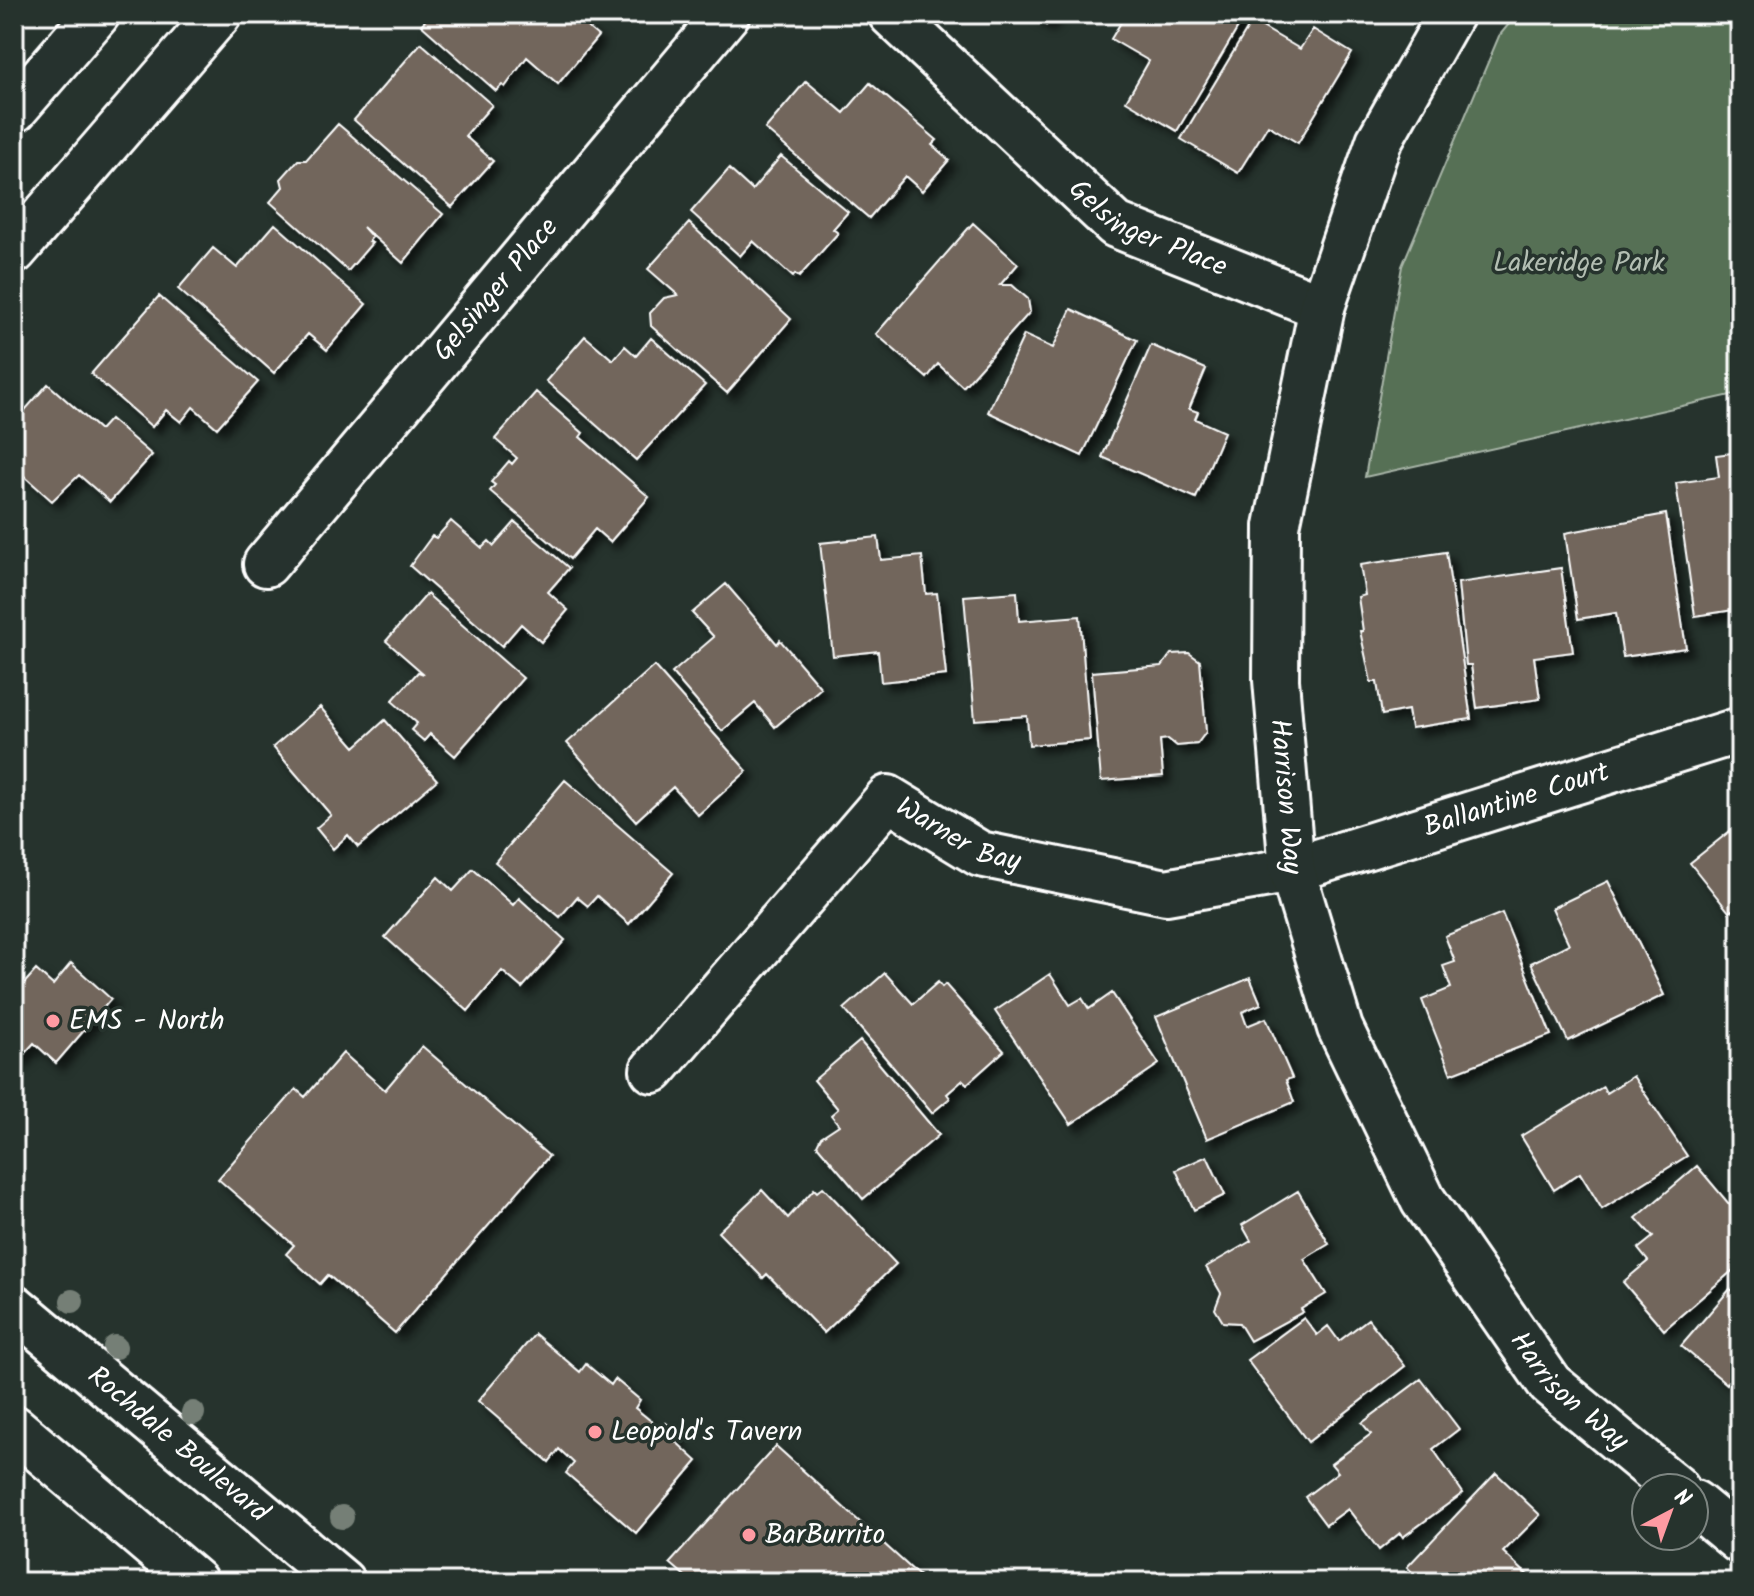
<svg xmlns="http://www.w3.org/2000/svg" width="1754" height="1596" font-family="Kalam,sans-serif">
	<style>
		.green { fill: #566f55; stroke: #aab7aa; stroke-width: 2 }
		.building { fill: #72665c; stroke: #fff; stroke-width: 2; filter: url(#shadow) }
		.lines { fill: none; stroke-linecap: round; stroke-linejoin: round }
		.street-casing { stroke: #fff; stroke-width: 50 }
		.secondary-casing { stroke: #fff; stroke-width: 50 }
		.street { stroke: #26332d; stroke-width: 44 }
		.secondary { stroke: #26332d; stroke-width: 44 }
		.tree { fill: #747f76 }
		.poi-dot { fill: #ff9aa2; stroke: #26332d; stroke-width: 3 }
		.labels { text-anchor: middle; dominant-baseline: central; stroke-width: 7; stroke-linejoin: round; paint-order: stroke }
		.street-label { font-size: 28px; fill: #fff; stroke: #26332d }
		.park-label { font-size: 28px; fill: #b3beb2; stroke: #26332d }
		.poi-label { font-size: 28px; fill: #fff; stroke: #26332d; text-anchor: start }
	</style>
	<defs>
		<filter id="shadow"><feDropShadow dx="7" dy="7" stdDeviation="4" flood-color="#0009"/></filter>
	</defs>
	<rect width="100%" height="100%" fill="#26332d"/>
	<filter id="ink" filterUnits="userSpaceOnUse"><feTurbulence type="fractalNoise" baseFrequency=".0125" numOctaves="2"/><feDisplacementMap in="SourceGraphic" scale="16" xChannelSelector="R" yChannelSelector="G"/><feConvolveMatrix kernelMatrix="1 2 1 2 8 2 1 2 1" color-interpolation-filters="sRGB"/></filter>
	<g filter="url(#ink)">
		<path class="green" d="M1517 14H1740V393L1365 477 1402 266 1499 36Z"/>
		<path class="building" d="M431 14H572L598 36 558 84 527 57 505 87 502 85 496 91 421 25Z
			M1032 14H1054L1046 25Z
			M1126 14H1246L1177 131 1126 101 1149 61 1111 39Z
			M1252 21 1300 49 1313 29 1352 53 1298 143 1268 125 1238 173 1181 139Z
			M421 43 492 105 465 136 493 161 452 207 354 120Z
			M806 81 844 113 870 83 937 140 932 145 949 160 922 191 905 176 869 218 765 129Z
			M338 124 443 214 403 263 363 227 372 237 369 241 372 243 348 271 270 202 283 187 281 179 298 160H306Z
			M781 156 848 212 833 229 838 233 799 277 795 274 793 277 753 241 740 256 691 212 729 169 752 190Z
			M689 223 791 319 727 393 651 326 650 313 664 298 678 295 648 269Z
			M973 223 1018 264 1000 285H1012L1028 299 1030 312 963 387 938 364 927 378 876 334Z
			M275 224 366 304 327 350 308 334 274 373 178 289 213 248 237 268Z
			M159 296 258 382 217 428 193 407 181 422 166 410 152 427 91 374Z
			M1071 309 1137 340 1082 456 988 412 1024 335 1053 348Z
			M585 336 613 360 625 346 636 356 651 338 705 385 636 460 546 381Z
			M1151 345 1206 369 1189 409 1198 412 1195 419 1224 432 1196 498 1102 457Z
			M48 384 100 430 110 419 152 455 110 502 79 475 52 501 14 467V415L18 418Z
			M536 392 583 433 580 437 649 497 610 542 595 529 570 559 490 491 495 485 491 482 509 461 512 464 517 458 495 439Z
			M1740 452V609L1695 616 1676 483 1719 477 1716 455Z
			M1666 514 1686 648 1623 657 1616 613 1578 619 1565 533Z
			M451 521 482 548 489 541 494 546 515 522 569 568 548 592 568 610 541 642 521 624 502 646 410 566 432 536 436 538Z
			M878 537 881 560 922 556 926 594 937 593 946 675 881 682 878 651 833 656 820 543Z
			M1446 552 1471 719 1411 728 1408 710 1382 715 1377 682H1371L1360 631H1363L1358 597 1365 595 1360 565Z
			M1561 568 1573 652 1534 657 1540 699 1477 708 1471 665H1466L1458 583Z
			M726 584 777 644 780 640 821 688 775 727 755 703 722 731 672 673 714 637 692 613Z
			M1017 592 1019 621 1080 616 1090 740 1029 745 1027 716 975 720 964 596Z
			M427 594 523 678 455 756 430 734 424 741 411 730 417 723 392 701 418 672 424 674 386 641Z
			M1189 653 1200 661 1206 732 1197 744 1177 746 1168 739 1160 740 1163 776 1101 781 1092 672 1162 666 1171 654Z
			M654 666 747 771 698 815 673 787 636 821 567 743Z
			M320 707 355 747 385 720 437 780 358 847 348 835 333 849 316 828 331 815 273 747Z
			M565 780 673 873 629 924 597 896 588 906 577 897 560 917 495 862Z
			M1740 823V920L1732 910 1729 912 1690 863Z
			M473 869 513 905 519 898 565 940 522 988 502 971 468 1011 385 937 438 877 453 891Z
			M1608 881 1664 995 1568 1041 1531 963 1569 944 1552 908Z
			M1502 913 1551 1035 1451 1074 1422 1000 1451 988 1443 966 1455 962 1445 936Z
			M71 963 111 999 56 1063 34 1043 14 1065V983L20 988 36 970 53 985Z
			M885 973 913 1004 938 982 942 987 945 984 1004 1051 967 1084 963 1080 947 1094 950 1098 932 1113 844 1009Z
			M1050 974 1070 1005 1082 998 1089 1009 1112 993 1159 1064 1071 1124 995 1011Z
			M1250 978 1261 1004 1242 1012 1247 1026 1266 1018 1292 1078 1286 1080 1294 1102 1207 1139 1156 1017Z
			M860 1041 939 1135 863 1199 817 1145 821 1137 839 1125 831 1115 838 1109 814 1080Z
			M422 1046 549 1156 395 1333 328 1275 320 1284 286 1254 294 1245 218 1179 296 1089 305 1097 343 1053 385 1090Z
			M1633 1076 1687 1156 1602 1209 1580 1173 1554 1190 1521 1136 1603 1087 1606 1093Z
			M1207 1156 1225 1195 1194 1210 1176 1170Z
			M1697 1166 1740 1217V1264L1664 1330 1623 1282 1648 1261 1638 1249 1653 1237 1636 1218Z
			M823 1187 896 1264 824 1333 767 1274 763 1278 718 1232 762 1190 788 1218 814 1189 817 1192Z
			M1298 1191 1329 1244 1304 1259 1326 1294 1301 1309 1303 1312 1250 1341 1239 1323 1223 1322 1215 1309 1221 1293 1206 1267 1251 1241 1242 1225Z
			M1740 1283V1368L1727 1384 1681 1346 1730 1289 1733 1291Z
			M1304 1318 1317 1335 1328 1326 1339 1341 1368 1319 1405 1366 1308 1442 1247 1360Z
			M535 1334 580 1372 586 1364 611 1385 615 1379 640 1400 635 1408 661 1429 666 1423 680 1435 675 1441 697 1461 636 1533 566 1473 574 1463 559 1449 549 1462 478 1401Z
			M1421 1379 1459 1429 1433 1449 1463 1493 1403 1537 1400 1533 1379 1550 1348 1509 1326 1525 1305 1497 1338 1472 1331 1464 1371 1434 1362 1423Z
			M776 1446 926 1582H692L670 1563Z
			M1496 1473 1540 1515 1503 1552 1535 1582H1422L1407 1567Z
			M1603 1574 1615 1582H1597Z"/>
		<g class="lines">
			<g class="street-casing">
				<g id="street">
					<path id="s1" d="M891 14 1116 225 1322 307"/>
					<path id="s2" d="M266 564 727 14"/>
					<path id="s3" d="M653 1070 888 798 980 854 1166 892 1292 870 1740 730"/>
				</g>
			</g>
			<g class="secondary-casing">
				<g id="secondary">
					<path id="s4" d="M1451 14 1379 141 1322 307 1277 526 1276 680 1292 870 1340 1028 1423 1200 1550 1384 1676 1488"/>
					<path d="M14 110 97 14"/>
					<path d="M14 251 219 14"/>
					<path id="s5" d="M14 1307 342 1582"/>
					<path d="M14 1428 195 1582"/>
					<path d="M1694 1503 1740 1541"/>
				</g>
			</g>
			<use href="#street" class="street"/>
			<use href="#secondary" class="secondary"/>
		</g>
		<g class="tree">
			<circle cx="72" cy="1301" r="12"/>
			<circle cx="115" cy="1347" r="12"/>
			<circle cx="193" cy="1413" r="12"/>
			<circle cx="342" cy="1517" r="12"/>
		</g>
	</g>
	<g class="poi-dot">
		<circle cx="53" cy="1021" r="8"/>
		<circle cx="595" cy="1432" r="8"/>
		<circle cx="749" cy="1535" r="8"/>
	</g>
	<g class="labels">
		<g class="street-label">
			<text stroke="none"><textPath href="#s1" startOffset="338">Gelsinger Place</textPath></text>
			<text stroke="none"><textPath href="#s2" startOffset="358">Gelsinger Place</textPath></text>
			<text stroke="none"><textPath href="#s4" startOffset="816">Harrison Way</textPath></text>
			<text stroke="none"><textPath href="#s3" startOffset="1020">Ballantine Court</textPath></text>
			<text stroke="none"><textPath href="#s3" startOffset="440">Warner Bay</textPath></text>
			<text stroke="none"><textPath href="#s4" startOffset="1488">Harrison Way</textPath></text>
			<text stroke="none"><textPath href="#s5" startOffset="214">Rochdale Boulevard</textPath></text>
		</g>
		<g class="park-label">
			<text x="1579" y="263">Lakeridge Park</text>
		</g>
		<g class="poi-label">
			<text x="69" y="1021">EMS - North</text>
			<text x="611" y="1432">Leopold's Tavern</text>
			<text x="765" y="1535">BarBurrito</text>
		</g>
	</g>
	<rect width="1754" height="1596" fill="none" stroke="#26332d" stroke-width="48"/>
	<rect x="24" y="24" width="1706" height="1548" fill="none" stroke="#fff" stroke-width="3" filter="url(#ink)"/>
	<g transform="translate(1670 1512) rotate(41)"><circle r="38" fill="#26332d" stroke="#7d8581" stroke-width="2"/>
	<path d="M0-6L14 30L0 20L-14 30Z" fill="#ff9aa2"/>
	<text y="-12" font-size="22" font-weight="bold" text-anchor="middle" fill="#ffffff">N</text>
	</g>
</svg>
